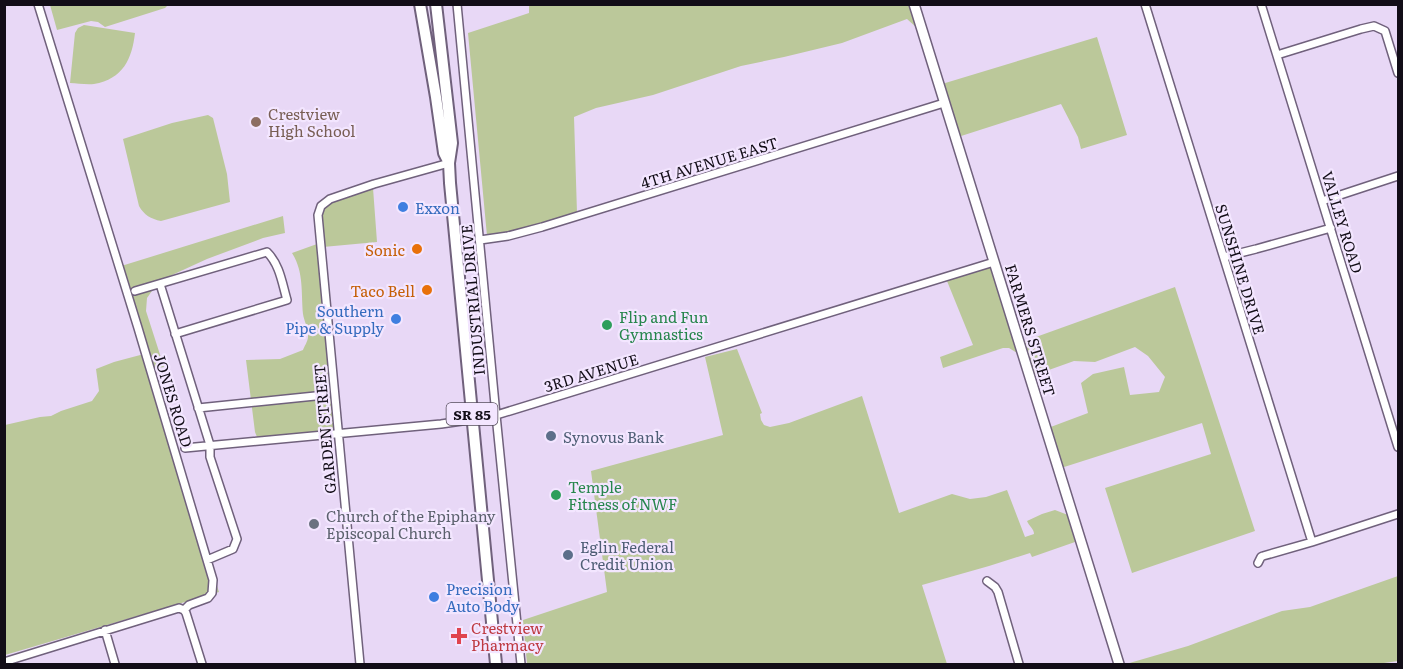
<svg xmlns="http://www.w3.org/2000/svg" width="1403" height="669" font-family="Literata,serif">
	<style>
		.green { fill: #bbc89a }
		.lines { fill: none; stroke-linecap: round; stroke-linejoin: round }
		.street-casing { stroke: #70617c; stroke-width: 10 }
		.secondary-casing { stroke: #70617c; stroke-width: 12 }
		.primary-casing { stroke: #70617c; stroke-width: 14 }
		.street { stroke: #fff; stroke-width: 7 }
		.secondary { stroke: #fff; stroke-width: 9 }
		.primary { stroke: #fff; stroke-width: 10 }
		.education-dot { fill: #8d6e63; stroke: #f3e6ff; stroke-width: 2 }
		.shop-dot { fill: #3f7fe0; stroke: #f3e6ff; stroke-width: 2 }
		.food-dot { fill: #e8710a; stroke: #f3e6ff; stroke-width: 2 }
		.leisure-dot { fill: #2e9e5b; stroke: #f3e6ff; stroke-width: 2 }
		.service-dot { fill: #5c6f8a; stroke: #f3e6ff; stroke-width: 2 }
		.worship-dot { fill: #6b7280; stroke: #f3e6ff; stroke-width: 2 }
		.health-dot { fill: #e0444e; stroke: #f3e6ff; stroke-width: 2 }
		.labels { text-anchor: middle; dominant-baseline: central; stroke-width: 4.5; stroke-linejoin: round; paint-order: stroke }
		.shield { fill: #f3e6ff; stroke: #564e5d; stroke-width: 1.5 }
		.shield-label { font-size: 14px; font-weight: bold; fill: #120d17 }
		.education-label { font-size: 15px; fill: #785e54; stroke: #f3e6ff; text-anchor: start }
		.street-label { font-size: 15px; fill: #120d17; stroke: #f3e6ff }
		.shop-label { font-size: 15px; fill: #366cbe; stroke: #f3e6ff; text-anchor: start }
		.food-label { font-size: 15px; fill: #c56008; stroke: #f3e6ff; text-anchor: end }
		.leisure-label { font-size: 15px; fill: #27864d; stroke: #f3e6ff; text-anchor: start }
		.service-label { font-size: 15px; fill: #4e5e75; stroke: #f3e6ff; text-anchor: start }
		.worship-label { font-size: 15px; fill: #5b616d; stroke: #f3e6ff; text-anchor: start }
		.health-label { font-size: 15px; fill: #be3a42; stroke: #f3e6ff; text-anchor: start }
	</style>
	<rect width="100%" height="100%" fill="#e8d8f6"/>
	<path class="green" d="M529 4 911 5 917 28 907 19 842 43 784 57 741 66 653 95 596 108 574 117 577 213 519 230 487 236 468 33 529 13Z
		M50 5V4L168 5 165 8 105 27 98 22 91 21 57 30Z
		M84 25 135 33C132 59 123 79 94 84 86 85 77 83 70 83L75 33 78 28Z
		M1097 37 1127 135 1081 149 1078 137 1061 104 958 137 942 84Z
		M208 115 213 118 227 174 230 202 161 221C151 219 144 215 139 206L123 139 172 123Z
		M373 188 377 242 323 247C322 237 319 223 321 213 325 199 360 192 373 188Z
		M283 216 285 233 263 238 207 259 159 281 147 298 146 311 164 367 149 369 210 565 219 592 5 655V425L40 417 51 416 61 411 92 401 99 391 96 369 114 362 144 354 118 267Z
		M317 244 335 431 257 437 255 432 246 360 280 359 303 350C304 347 308 341 308 337 309 330 304 321 303 314 301 292 304 272 292 253Z
		M992 266 1019 354 1009 348H1003L943 368 940 357 973 345 947 281Z
		M1175 287 1255 531 1132 573 1105 488 1211 454 1202 423 1061 468 1048 428 1088 413 1081 383 1093 374 1124 367 1130 395 1159 392 1165 377 1148 356 1135 347 1095 362 1074 361 1032 376 1022 342Z
		M737 349 762 413 760 414 761 420 764 425 770 427 789 423 862 396 899 513 952 494 970 499 986 497 1007 490 1025 537 1034 534C1034 529 1029 526 1027 521L1042 514 1055 510 1068 515 1075 542 1032 557 1030 553 989 566 922 585 947 664H527L523 620 607 592 591 471 723 435 705 357Z
		M1398 576V661L1377 664H1126L1188 646 1282 611 1310 607Z"/>
	<g class="lines">
		<g class="street-casing">
			<path id="street" d="M457 4 496 415 521 664
				M1145 4 1312 542
				M1261 4 1398 447
				M1277 55 1361 29 1374 26 1385 31 1398 73
				M1322 201 1398 176
				M480 240 508 236 542 227 944 103
				M1224 257 1256 249 1331 228
				M160 284 210 445V457L237 539 233 549 207 560
				M135 291 267 252C280 265 282 283 287 300L175 334
				M198 408 325 395
				M185 448 441 424 490 417 994 262
				M1258 563 1261 557 1263 556 1312 542 1398 514
				M987 581 995 587 998 592 1019 664
				M184 610 186 613 202 664
				M105 630 115 664
				M4 662 179 608 184 610 189 605 208 598 212 593 213 580 138 328 38 4
				M360 664 318 215 321 206 330 199 374 184 449 163"/>
		</g>
		<g class="secondary-casing">
			<path id="secondary" d="M914 4 1119 664"/>
		</g>
		<g class="primary-casing">
			<path id="primary" d="M420 4 436 97 444 153 449 163
				M436 4 452 143 449 163 450 183 496 664"/>
		</g>
		<use href="#street" class="street"/>
		<use href="#secondary" class="secondary"/>
		<use href="#primary" class="primary"/>
	</g>
	<circle class="education-dot" cx="256" cy="122" r="6"/>
	<g class="shop-dot">
		<circle cx="403" cy="207" r="6"/>
		<circle cx="396" cy="319" r="6"/>
		<circle cx="434" cy="597" r="6"/>
	</g>
	<g class="food-dot">
		<circle cx="417" cy="249" r="6"/>
		<circle cx="427" cy="290" r="6"/>
	</g>
	<g class="leisure-dot">
		<circle cx="607" cy="325" r="6"/>
		<circle cx="556" cy="495" r="6"/>
	</g>
	<g class="service-dot">
		<circle cx="551" cy="436" r="6"/>
		<circle cx="568" cy="555" r="6"/>
	</g>
	<circle class="worship-dot" cx="314" cy="524" r="6"/>
	<path class="health-dot" d="M456 627h6v6h6v6h-6v6h-6v-6h-6v-6h6z"/>
	<g class="labels">
		<rect class="shield" x="446.5" y="403" width="51" height="22" rx="4.5"/>
		<g class="shield-label">
			<text x="472" y="414">SR 85</text>
		</g>
		<g class="education-label">
			<text x="268" y="113">Crestview<tspan x="268" dy="17">High School</tspan></text>
		</g>
		<g class="street-label">
			<text transform="translate(709 162) rotate(-17)">4TH AVENUE EAST</text>
			<text transform="translate(1343 222) rotate(73)">VALLEY ROAD</text>
			<text transform="translate(1241 269) rotate(73)">SUNSHINE DRIVE</text>
			<text transform="translate(472 300) rotate(-95)">INDUSTRIAL DRIVE</text>
			<text transform="translate(1031 330) rotate(73)">FARMERS STREET</text>
			<text transform="translate(591 372) rotate(-17)">3RD AVENUE</text>
			<text transform="translate(174 400) rotate(73)">JONES ROAD</text>
			<text transform="translate(324 429) rotate(-95)">GARDEN STREET</text>
		</g>
		<g class="shop-label">
			<text x="415" y="207">Exxon</text>
			<text x="384" y="310" text-anchor="end">Southern<tspan x="384" dy="17">Pipe &amp; Supply</tspan></text>
			<text x="446" y="588">Precision<tspan x="446" dy="17">Auto Body</tspan></text>
		</g>
		<g class="food-label">
			<text x="405" y="249">Sonic</text>
			<text x="415" y="290">Taco Bell</text>
		</g>
		<g class="leisure-label">
			<text x="619" y="316">Flip and Fun<tspan x="619" dy="17">Gymnastics</tspan></text>
			<text x="568" y="486">Temple<tspan x="568" dy="17">Fitness of NWF</tspan></text>
		</g>
		<g class="service-label">
			<text x="563" y="436">Synovus Bank</text>
			<text x="580" y="546">Eglin Federal<tspan x="580" dy="17">Credit Union</tspan></text>
		</g>
		<g class="worship-label">
			<text x="326" y="515">Church of the Epiphany<tspan x="326" dy="17">Episcopal Church</tspan></text>
		</g>
		<g class="health-label">
			<text x="471" y="627">Crestview<tspan x="471" dy="17">Pharmacy</tspan></text>
		</g>
	</g>
	<rect width="1403" height="669" fill="none" stroke="#120d17" stroke-width="12"/>
</svg>
